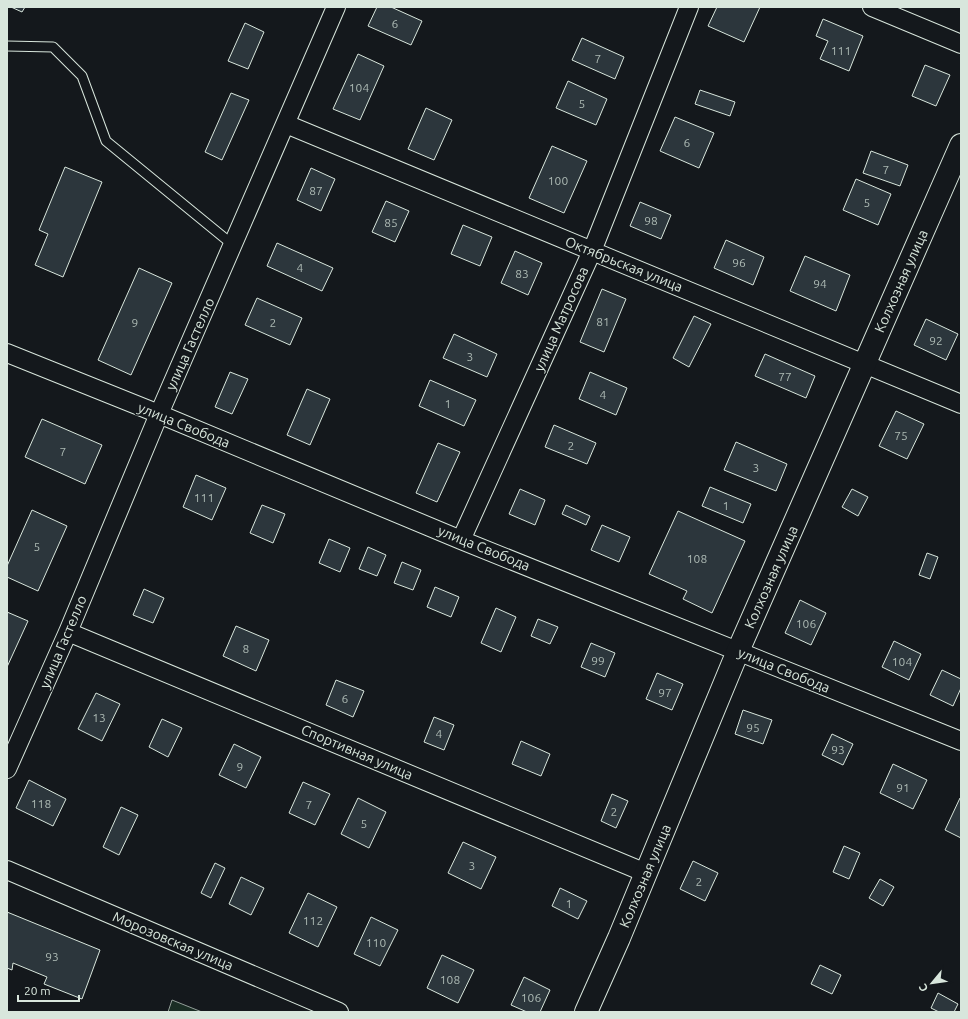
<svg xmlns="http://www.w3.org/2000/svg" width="968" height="1019" font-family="Ubuntu,sans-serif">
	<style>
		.garden { fill: #1a2d24; stroke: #939e99 }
		.building { fill: #2c363c; stroke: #d8e6dc }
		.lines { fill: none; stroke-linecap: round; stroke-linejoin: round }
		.lane-casing { stroke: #d8e6dc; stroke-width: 11 }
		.street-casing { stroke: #d8e6dc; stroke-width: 20 }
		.secondary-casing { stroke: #d8e6dc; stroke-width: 24 }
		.lane { stroke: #14181c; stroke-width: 9 }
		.street { stroke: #14181c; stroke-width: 18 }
		.secondary { stroke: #14181c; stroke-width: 22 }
		.labels { text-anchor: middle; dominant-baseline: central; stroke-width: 3; stroke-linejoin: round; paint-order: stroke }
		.number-label { font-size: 12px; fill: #adbab4 }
		.street-label { font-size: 14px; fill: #d8e6dc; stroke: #14181c }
	</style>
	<rect width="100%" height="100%" fill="#14181c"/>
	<path class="garden" d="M172 1000 202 1012H168Z"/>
	<path class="building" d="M11 7H25L22 12Z
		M377 7H391L422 21 411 45 368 26Z
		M717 7H760L744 42 708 26Z
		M823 19 863 36 849 71 820 59 828 41 816 36Z
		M245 23 264 32 248 69 228 61Z
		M582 38 624 57 615 79 572 60Z
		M358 54 384 66 360 120 333 109Z
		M925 65 950 75 936 106 912 96Z
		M568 81 607 99 596 125 556 108Z
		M700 90 735 102 730 116 695 104Z
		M231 93 249 100 222 160 205 152Z
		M426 108 452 120 434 160 408 149Z
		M675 117 714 133 699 168 660 151Z
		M552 146 587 161 564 213 529 198Z
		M871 151 908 165 900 186 863 173Z
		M65 167 102 182 63 277 35 265 48 234 39 230Z
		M311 168 335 179 321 211 297 200Z
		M856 179 891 194 878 225 843 210Z
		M386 201 409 211 395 242 372 232Z
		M640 202 671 215 661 239 630 226Z
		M463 225 492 237 480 266 451 254Z
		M726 240 764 257 753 285 714 268Z
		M277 243 333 268 322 291 267 266Z
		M515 251 542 263 528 295 501 283Z
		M805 256 850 275 836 311 790 291Z
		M139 268 172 283 131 375 98 360Z
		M602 289 626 299 604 352 580 342Z
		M257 298 302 318 290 345 245 325Z
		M694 316 711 324 689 367 673 358Z
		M926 319 958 334 946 360 914 345Z
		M454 334 497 354 487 377 443 358Z
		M765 354 815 376 806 398 755 376Z
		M230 372 248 379 232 414 215 407Z
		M590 372 627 388 616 415 579 399Z
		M430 380 476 400 464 426 419 406Z
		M307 389 330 399 310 445 287 435Z
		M896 411 924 424 907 459 879 446Z
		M42 419 102 445 85 484 25 457Z
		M554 425 596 443 587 464 545 447Z
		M736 442 787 464 776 491 724 470Z
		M438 443 460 452 437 502 416 493Z
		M196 475 226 488 212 520 183 507Z
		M710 487 751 504 743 523 702 506Z
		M520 489 545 500 535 525 509 514Z
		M852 489 868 497 858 516 842 507Z
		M262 505 285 514 273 543 250 533Z
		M566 505 590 516 586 525 562 514Z
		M32 510 67 526 38 591 7 577V566Z
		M678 511 745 541 712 613 683 599 687 591 649 574Z
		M602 525 630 537 619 562 591 550Z
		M329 539 350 548 340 572 319 563Z
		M368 547 386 555 377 576 359 569Z
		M927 553 938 557 930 579 919 575Z
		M402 562 421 570 413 590 394 583Z
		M435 587 459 597 451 617 427 607Z
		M144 589 164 598 153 623 133 615Z
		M800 600 826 613 811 645 785 633Z
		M496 608 516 617 501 652 481 643Z
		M7 612 28 621 7 667Z
		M538 619 558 627 550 644 531 636Z
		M236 626 269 640 256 671 223 656Z
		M894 641 921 654 909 680 882 667Z
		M591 643 615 653 605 677 581 667Z
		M942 670 961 679V688L953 706 930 695Z
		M657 673 683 684 672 710 646 699Z
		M336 680 364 691 353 717 326 705Z
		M96 693 120 704 102 741 78 729Z
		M743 710 772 720 763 744 735 734Z
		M434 717 454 725 444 750 424 742Z
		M162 719 182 728 168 757 149 747Z
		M832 734 853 744 843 765 822 755Z
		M521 741 550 754 541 776 512 764Z
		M234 744 261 757 246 788 219 775Z
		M893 764 927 780 913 809 880 793Z
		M29 780 66 799 53 826 16 808Z
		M303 782 330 794 315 825 289 813Z
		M612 794 628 801 616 828 601 821Z
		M358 798 386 812 369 848 341 834Z
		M960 798H961V838L945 830Z
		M121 807 138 815 119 855 103 847Z
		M463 842 496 857 481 889 448 873Z
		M844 846 860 853 849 879 833 872Z
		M693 861 718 873 705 901 680 889Z
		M215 863 225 868 211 898 201 893Z
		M241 877 264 888 251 915 229 904Z
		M880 879 894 887 883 906 869 898Z
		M560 888 587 901 578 919 552 906Z
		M308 893 337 907 318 947 289 933Z
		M7 912 100 950 82 999 44 984 47 977 13 963 12 970 7 968Z
		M371 917 398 930 380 966 354 954Z
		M442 955 474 970 458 1003 427 988Z
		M820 965 841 975 832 994 811 984Z
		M524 977 550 990 540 1012H527L511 1005Z
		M938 993 958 1004 954 1012H939L931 1008Z"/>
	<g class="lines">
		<g class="lane-casing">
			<path id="lane" d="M7 46 53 47 82 76 106 141 233 245"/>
		</g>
		<g class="street-casing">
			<path id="street" d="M872 7 961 44
				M286 124 961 404
				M7 353 159 414 461 540 961 741
				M461 540 592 251 689 7
				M68 632 646 873
				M7 769 68 632 159 414 336 7
				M7 870 339 1012"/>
		</g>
		<g class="secondary-casing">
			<path id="secondary" d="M586 1012 619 938 738 651 961 145"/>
		</g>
		<use href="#lane" class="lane"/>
		<use href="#street" class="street"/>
		<use href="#secondary" class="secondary"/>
	</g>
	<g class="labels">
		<g class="number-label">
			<text x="395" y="23">6</text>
			<text x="841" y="50">111</text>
			<text x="598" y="58">7</text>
			<text x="359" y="87">104</text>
			<text x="582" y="103">5</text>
			<text x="687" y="142">6</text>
			<text x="886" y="169">7</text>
			<text x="558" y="180">100</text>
			<text x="316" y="190">87</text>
			<text x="867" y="202">5</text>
			<text x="651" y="220">98</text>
			<text x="391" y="222">85</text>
			<text x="739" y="262">96</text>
			<text x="300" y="267">4</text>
			<text x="522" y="273">83</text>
			<text x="820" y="283">94</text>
			<text x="603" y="321">81</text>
			<text x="135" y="322">9</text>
			<text x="273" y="322">2</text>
			<text x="936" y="340">92</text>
			<text x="470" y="356">3</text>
			<text x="785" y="376">77</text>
			<text x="603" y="394">4</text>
			<text x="448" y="403">1</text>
			<text x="901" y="435">75</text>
			<text x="571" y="445">2</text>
			<text x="63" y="451">7</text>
			<text x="756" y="467">3</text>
			<text x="204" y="497">111</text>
			<text x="726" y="505">1</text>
			<text x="37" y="546">5</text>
			<text x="697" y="558">108</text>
			<text x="806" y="623">106</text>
			<text x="246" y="648">8</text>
			<text x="598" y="660">99</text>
			<text x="902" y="661">104</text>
			<text x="665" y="692">97</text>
			<text x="345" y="698">6</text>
			<text x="99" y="717">13</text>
			<text x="753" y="727">95</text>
			<text x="439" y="733">4</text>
			<text x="838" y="749">93</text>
			<text x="240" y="766">9</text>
			<text x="903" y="787">91</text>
			<text x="41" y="803">118</text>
			<text x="309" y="804">7</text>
			<text x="614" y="811">2</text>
			<text x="364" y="823">5</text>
			<text x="472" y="865">3</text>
			<text x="699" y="881">2</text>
			<text x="569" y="903">1</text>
			<text x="313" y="920">112</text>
			<text x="376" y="942">110</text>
			<text x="52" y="956">93</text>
			<text x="450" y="979">108</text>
			<text x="531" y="997">106</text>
		</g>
		<g class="street-label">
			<text transform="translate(624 264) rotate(22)">Октябрьская улица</text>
			<text transform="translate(901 281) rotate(-66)">Колхозная улица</text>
			<text transform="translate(561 319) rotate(-66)">улица Матросова</text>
			<text transform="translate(190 344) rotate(-66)">улица Гастелло</text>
			<text transform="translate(184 425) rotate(22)">улица Свобода</text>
			<text transform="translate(484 548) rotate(22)">улица Свобода</text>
			<text transform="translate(771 577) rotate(-66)">Колхозная улица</text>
			<text transform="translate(63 642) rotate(-67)">улица Гастелло</text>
			<text transform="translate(784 670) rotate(22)">улица Свобода</text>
			<text transform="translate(357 752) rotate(23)">Спортивная улица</text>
			<text transform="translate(645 876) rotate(-67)">Колхозная улица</text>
			<text transform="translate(173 941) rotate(23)">Морозовская улица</text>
		</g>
	</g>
	<rect width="968" height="1019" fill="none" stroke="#d8e6dc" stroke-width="16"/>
	<g transform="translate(932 983) rotate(241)" stroke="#14181c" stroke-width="3" paint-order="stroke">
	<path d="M0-3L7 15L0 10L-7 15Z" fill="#d8e6dc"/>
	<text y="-6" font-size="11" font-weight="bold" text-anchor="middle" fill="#d8e6dc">С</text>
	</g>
	<path d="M18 995v6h61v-6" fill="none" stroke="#d8e6dc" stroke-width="2"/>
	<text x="24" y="995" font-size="12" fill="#d8e6dc" stroke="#14181c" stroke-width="3" paint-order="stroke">20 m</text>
</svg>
